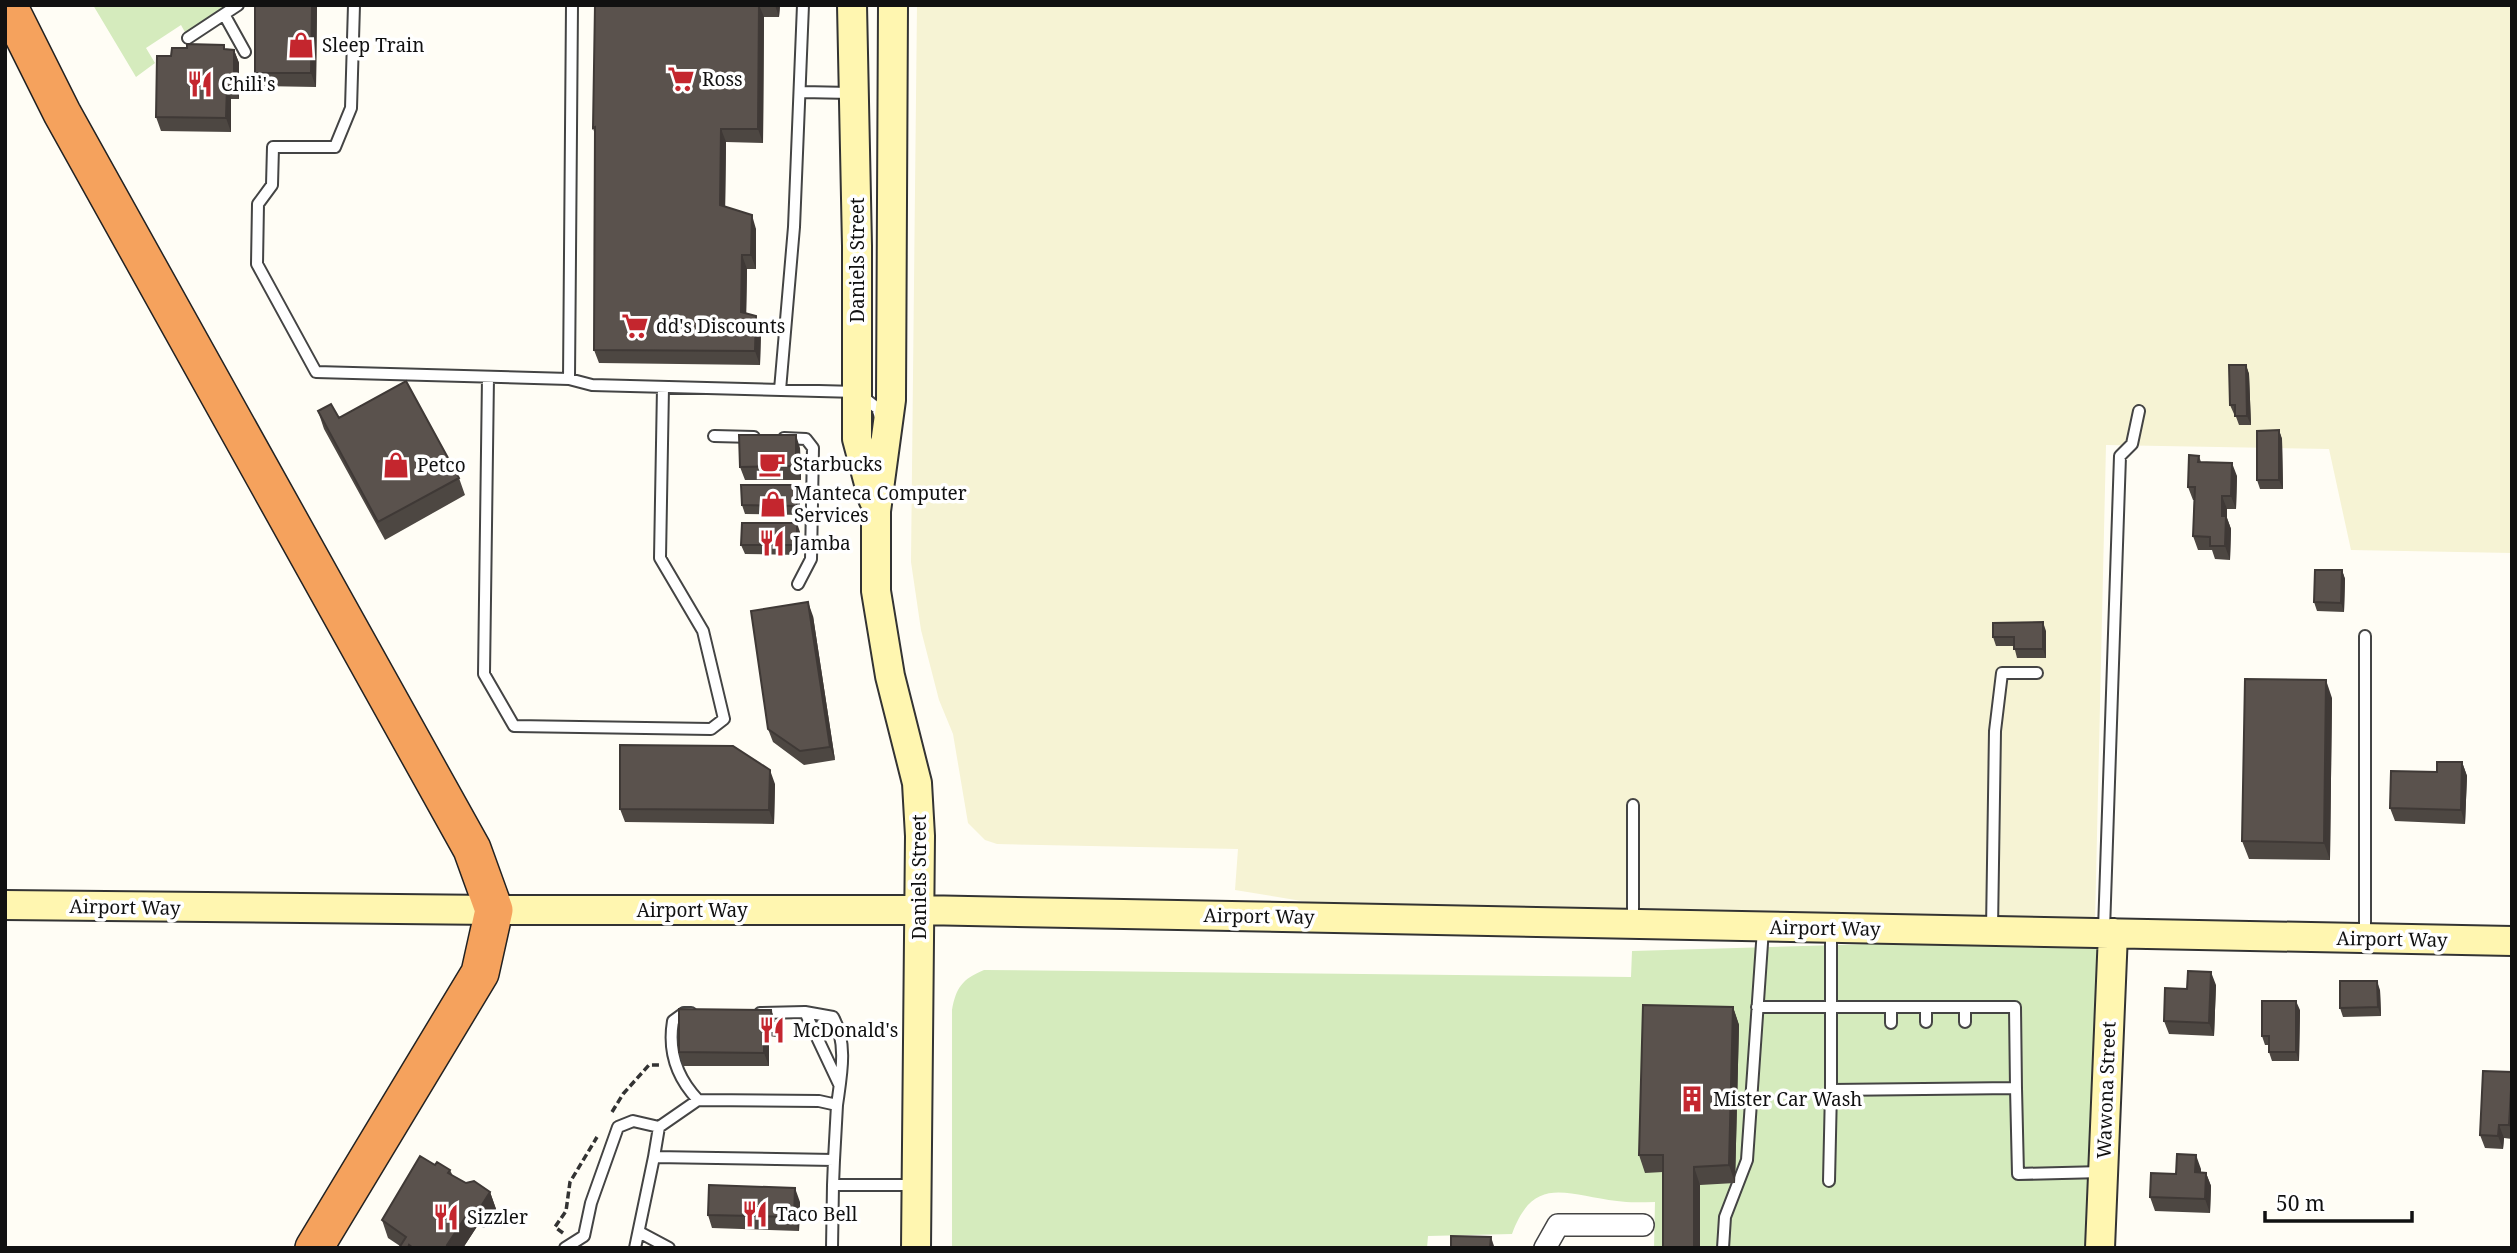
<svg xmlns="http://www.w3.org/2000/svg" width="2517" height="1253" font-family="'Noto Serif',serif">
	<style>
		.farmland { fill: #f6f3d4 }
		.green { fill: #d5ebbd }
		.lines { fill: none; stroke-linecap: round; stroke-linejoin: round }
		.lane-casing { stroke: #444; stroke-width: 14 }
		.street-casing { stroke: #444; stroke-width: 24 }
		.secondary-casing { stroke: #333; stroke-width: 32 }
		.highway-casing { stroke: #222; stroke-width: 40 }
		.path { stroke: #333; stroke-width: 3.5; stroke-dasharray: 7 3.5; stroke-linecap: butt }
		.lane { stroke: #fff; stroke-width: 10 }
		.street { stroke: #fff; stroke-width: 21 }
		.secondary { stroke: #fff6b0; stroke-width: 28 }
		.highway { stroke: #f5a25d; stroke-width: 37 }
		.wall { fill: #4d4742 }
		.shaded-wall { fill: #3f3936 }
		.building { fill: #5a524d; stroke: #3f3936; stroke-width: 2 }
		.labels { text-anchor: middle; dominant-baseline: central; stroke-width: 7; stroke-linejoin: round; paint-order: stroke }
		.poi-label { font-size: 19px; fill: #111; stroke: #fff; text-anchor: start }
		.street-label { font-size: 19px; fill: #111; stroke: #fff }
	</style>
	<rect width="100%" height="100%" fill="#fffdf5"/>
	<path class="farmland" d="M917 5H2512V553L2351 550 2329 449 2106 445 2095 922 1332 906 1235 890 1238 849 997 844 985 840 968 823 953 734 939 700 921 630 911 562Z"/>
	<path class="green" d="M93 5H230L186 34 181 25 146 48 155 63 136 77Z
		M1940 942 2081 944 2099 948 2088 1248H1654L1655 1202C1643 1202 1629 1203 1617 1201 1568 1196 1534 1173 1512 1234L1428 1236 1427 1248H952V1010C956 988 962 979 984 970L1631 977 1632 951Z"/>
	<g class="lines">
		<g class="lane-casing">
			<path id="lane" d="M354 5 351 108 335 147H273L272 185 258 204 257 264 316 372 569 379 592 385 857 392 877 408 881 420
				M225 16 245 52
				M188 38 238 5
				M802 92 851 93
				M488 377 484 674 514 726 711 729 724 719 703 631 660 558 663 387
				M569 379 572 5
				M780 390 794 227 803 5
				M714 436 754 437
				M784 438 806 439 813 448 811 559 798 584
				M2365 636V938
				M1633 924V805
				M1831 928V1090L2016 1088 2018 1174 2103 1172
				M1992 929 1995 731 2002 673H2037
				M2104 930 2120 456 2132 444 2139 411
				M1757 1007H2015L2016 1088
				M1926 1007V1022
				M805 1012 839 1084
				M691 1013H684L673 1021C668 1051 677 1078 698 1100
				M760 1013 805 1012 833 1017C848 1043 841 1076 837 1105
				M1965 1022V1007
				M1891 1023V1007
				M834 1160 833 1185H916
				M1829 1181 1831 1090
				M639 1232 669 1248
				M565 1248 584 1236 591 1203 618 1127 633 1121 659 1127 654 1157 834 1160 837 1105 819 1101 698 1100 659 1127
				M635 1248 654 1157
				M832 1248 833 1185
				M1723 1248 1725 1217 1747 1160 1763 929"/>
		</g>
		<g class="street-casing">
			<path id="street" d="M1545 1248 1558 1225H1643"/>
		</g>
		<g class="secondary-casing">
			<path id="secondary" d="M852 5 857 246V439L873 499
				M893 5 891 400 876 511V591L890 676 917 783 920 836 916 1248
				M5 905 494 910H919L2512 941
				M2100 1248 2113 933"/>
		</g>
		<g class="highway-casing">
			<path id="highway" d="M8 5 62 113 472 849 494 910 480 973 314 1248"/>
		</g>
		<path class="path" d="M612 1112 623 1094 649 1065H661
			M563 1233 555 1227 566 1211 570 1182 597 1137"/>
		<use href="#lane" class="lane"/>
		<use href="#street" class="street"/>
		<use href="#secondary" class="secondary"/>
		<use href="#highway" class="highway"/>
	</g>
	<path class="wall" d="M317 5 316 87 260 86 255 73Z
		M595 5H780L779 17H764L763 143 726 142 725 207 756 229V269H747L746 314 761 330 760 365 599 363 594 350 595 135 593 128Z
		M224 45 225 50H234L239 63V99H231V132L161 131 156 117 187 48Z
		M2246 365 2249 374 2251 425H2239L2235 414H2234L2230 405Z
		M318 411 339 418 459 478 465 495 385 540 324 429Z
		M2279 430 2282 439 2283 489H2260L2257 480Z
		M800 448 801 480H745L740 467Z
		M2199 456 2201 462 2237 476 2236 509H2227V518L2231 529 2230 560 2215 559 2212 550H2198L2193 536 2194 500H2193L2188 487Z
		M797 485 800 494V515L745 514 742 505Z
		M800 532V555L745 554 741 545Z
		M2342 570 2345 579 2344 612 2317 611 2314 602Z
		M813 616 835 760 804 765 773 742 768 729Z
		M2046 631V658H2017L2014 646H1996L1993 637Z
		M2332 698 2330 860 2249 859 2242 841Z
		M2462 762 2467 776 2465 824 2395 821 2390 808 2437 772Z
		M775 784 774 824 625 822 620 809Z
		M2216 985 2214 1036 2169 1034 2164 1021 2187 989Z
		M2380 990 2381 1016 2343 1017 2340 1008Z
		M1733 1007 1739 1025 1735 1183 1700 1185 1663 1172 1645 1173 1639 1155Z
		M771 1010 776 1023V1037L769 1036V1066H683L679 1052Z
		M2300 1010 2299 1061H2272L2269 1052V1045H2265L2262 1036Z
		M2512 1073V1139L2504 1138 2503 1149 2485 1148 2480 1135Z
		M435 1165 450 1170 453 1176 466 1183 490 1192 496 1209 484 1228 478 1225 463 1248H399L400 1246 388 1238 382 1220Z
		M2201 1169V1173H2206L2211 1186 2210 1213 2155 1211 2150 1197 2176 1174Z
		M800 1202 799 1231 712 1228 708 1215Z"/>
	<path class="shaded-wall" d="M312 5H317L316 87 311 73Z
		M759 5 764 17 763 143 758 129Z
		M775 5H780L779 17Z
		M234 50 239 63V99L234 86Z
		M227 86 231 99V132L226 118Z
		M721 129 726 142 725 219 720 205Z
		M752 215 756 229V269L751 255Z
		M742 255 747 269 746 326 741 312Z
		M756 316 761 330 760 365 755 351Z
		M2246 365 2249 374 2251 425 2247 416Z
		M2279 430 2282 439 2283 489 2279 480Z
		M796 435 800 448 801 480 796 466Z
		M2232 463 2237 476 2236 509 2231 496Z
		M797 485 800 494V515L797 506Z
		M2222 496 2227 509V518L2231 529 2230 560 2225 546 2222 516Z
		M797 523 800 532V555L797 545Z
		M2342 570 2345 579 2344 612 2341 603Z
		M808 602 813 616 835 760 830 747Z
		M2043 622 2046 631V658L2043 649Z
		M2326 680 2332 698 2330 860 2324 843Z
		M2462 762 2467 776 2465 824 2461 810Z
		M770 770 775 784 774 824 769 810Z
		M2211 972 2216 985 2214 1036 2209 1023Z
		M2377 981 2380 990 2381 1016 2378 1007Z
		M2296 1001 2300 1010 2299 1061 2296 1052Z
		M1733 1007 1739 1025 1735 1183 1729 1165Z
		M771 1010 776 1023V1037L772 1023Z
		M764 1023 769 1036V1066L764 1053Z
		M2512 1073V1132L2509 1125Z
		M2499 1125 2504 1138 2503 1149 2498 1136Z
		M2196 1155 2201 1169 2200 1186 2195 1172Z
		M1694 1167 1700 1185V1248H1694Z
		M2206 1173 2211 1186 2210 1213 2205 1199Z
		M795 1188 800 1202 799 1231 794 1217Z
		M490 1192 496 1209 484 1228 478 1211Z
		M472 1207 478 1225 463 1248H448L447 1245Z
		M1491 1237 1494 1246V1248H1490Z"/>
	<path class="building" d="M255 5H312L311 73H255Z
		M595 5H759L758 129H721L720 205 752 215 751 255H742L741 312 756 316 755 351 594 350 595 127 593 128Z
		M187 44 224 45V49L234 50V86H227L226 118 156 117 157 56H171L172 48H187Z
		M2229 365H2246L2247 416H2235V405H2230Z
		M406 381 459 478 378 522 318 411 331 404 339 418Z
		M2279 430V480H2257V431Z
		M739 435H796V466L740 467Z
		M2189 455 2199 456 2198 462 2232 463 2231 496H2222V516H2226L2225 546H2210V537L2193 536 2195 487H2188Z
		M741 485H797V506L742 505Z
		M742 523H797V545H741Z
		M2315 570H2342L2341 603 2314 602Z
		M808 602 830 747 800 751 768 729 751 611Z
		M2043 622V649H2014V637H1993V623Z
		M2245 679 2326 680 2324 843 2242 841Z
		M620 745 733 746 770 770 769 810 620 809Z
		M2437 762H2462L2461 810 2390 808 2391 771 2437 772Z
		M2188 971 2211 972 2209 1023 2164 1021 2165 988 2187 989Z
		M2340 981H2377L2378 1007 2340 1008Z
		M2262 1001H2296V1052H2269V1036H2262Z
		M1643 1005 1733 1007 1729 1165 1694 1167V1248H1663V1155H1639Z
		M679 1009 771 1010 772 1023H764V1053L679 1052Z
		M2483 1071 2512 1072 2509 1125H2499L2498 1136 2480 1135Z
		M2177 1154 2196 1155 2195 1172 2206 1173 2205 1199 2150 1197 2151 1173 2176 1174Z
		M420 1156 435 1165 437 1162 450 1170 448 1173 466 1183 474 1181 490 1192 478 1211 472 1207 447 1245 450 1248H413L409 1245 408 1248H399L406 1237 382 1220Z
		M709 1185 795 1188 794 1217 708 1215Z
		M1451 1236 1491 1237 1490 1248H1451Z"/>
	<defs>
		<g id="shop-bare" transform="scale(2.1)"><path d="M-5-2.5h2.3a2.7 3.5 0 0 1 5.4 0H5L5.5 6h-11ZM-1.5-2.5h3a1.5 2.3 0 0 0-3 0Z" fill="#c4262e" stroke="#fff" stroke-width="2.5" paint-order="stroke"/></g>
		<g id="supermarket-bare" transform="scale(2.1)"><path d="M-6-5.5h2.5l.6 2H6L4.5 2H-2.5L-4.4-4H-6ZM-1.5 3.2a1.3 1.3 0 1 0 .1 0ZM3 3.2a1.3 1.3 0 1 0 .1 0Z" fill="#c4262e" stroke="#fff" stroke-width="2.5" paint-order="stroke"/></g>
		<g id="restaurant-bare" transform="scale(2.1)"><path d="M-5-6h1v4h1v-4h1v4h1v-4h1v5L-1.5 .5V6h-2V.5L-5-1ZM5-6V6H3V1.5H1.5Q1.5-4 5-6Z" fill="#c4262e" stroke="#fff" stroke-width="2.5" paint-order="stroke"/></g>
		<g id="cafe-bare" transform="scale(2.1)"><path d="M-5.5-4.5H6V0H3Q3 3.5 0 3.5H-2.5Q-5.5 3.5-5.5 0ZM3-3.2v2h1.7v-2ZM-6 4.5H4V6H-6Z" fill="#c4262e" stroke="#fff" stroke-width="2.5" paint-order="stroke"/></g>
		<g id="building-bare" transform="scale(2.1)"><path d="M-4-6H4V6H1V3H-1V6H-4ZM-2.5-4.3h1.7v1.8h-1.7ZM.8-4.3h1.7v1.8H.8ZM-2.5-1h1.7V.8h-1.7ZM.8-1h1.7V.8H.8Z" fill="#c4262e" stroke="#fff" stroke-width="2.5" paint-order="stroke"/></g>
	</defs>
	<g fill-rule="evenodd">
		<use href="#shop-bare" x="301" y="45"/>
		<use href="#supermarket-bare" x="681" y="79"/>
		<use href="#restaurant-bare" x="200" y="84"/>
		<use href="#supermarket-bare" x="635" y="326"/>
		<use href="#cafe-bare" x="772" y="464"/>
		<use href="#shop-bare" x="396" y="465"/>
		<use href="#shop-bare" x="773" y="504"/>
		<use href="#restaurant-bare" x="772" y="543"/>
		<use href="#restaurant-bare" x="772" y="1030"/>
		<use href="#building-bare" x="1692" y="1099"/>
		<use href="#restaurant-bare" x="755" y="1214"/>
		<use href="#restaurant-bare" x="446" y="1217"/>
	</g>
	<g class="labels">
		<g class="poi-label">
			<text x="322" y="45">Sleep Train</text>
			<text x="702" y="79">Ross</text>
			<text x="221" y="84">Chili's</text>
			<text x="656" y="326">dd's Discounts</text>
			<text x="793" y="464">Starbucks</text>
			<text x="417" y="465">Petco</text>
			<text x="794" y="493">Manteca Computer<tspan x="794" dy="22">Services</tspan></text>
			<text x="793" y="543">Jamba</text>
			<text x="793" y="1030">McDonald's</text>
			<text x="1713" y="1099">Mister Car Wash</text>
			<text x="776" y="1214">Taco Bell</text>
			<text x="467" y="1217">Sizzler</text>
		</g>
		<g class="street-label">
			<text transform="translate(857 260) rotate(-90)">Daniels Street</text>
			<text transform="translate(919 877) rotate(-90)">Daniels Street</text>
			<text transform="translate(125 907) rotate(1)">Airport Way</text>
			<text x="692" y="910">Airport Way</text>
			<text transform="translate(1259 916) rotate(1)">Airport Way</text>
			<text transform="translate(1825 928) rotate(1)">Airport Way</text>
			<text transform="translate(2392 939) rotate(1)">Airport Way</text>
			<text transform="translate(2106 1090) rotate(-88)">Wawona Street</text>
		</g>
	</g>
	<rect width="2517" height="1253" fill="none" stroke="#111111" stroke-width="14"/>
	<path d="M2265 1211v10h147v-10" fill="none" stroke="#111111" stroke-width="3.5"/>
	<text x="2276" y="1211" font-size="21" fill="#111111" stroke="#ffffff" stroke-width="5" paint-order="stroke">50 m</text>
</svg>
